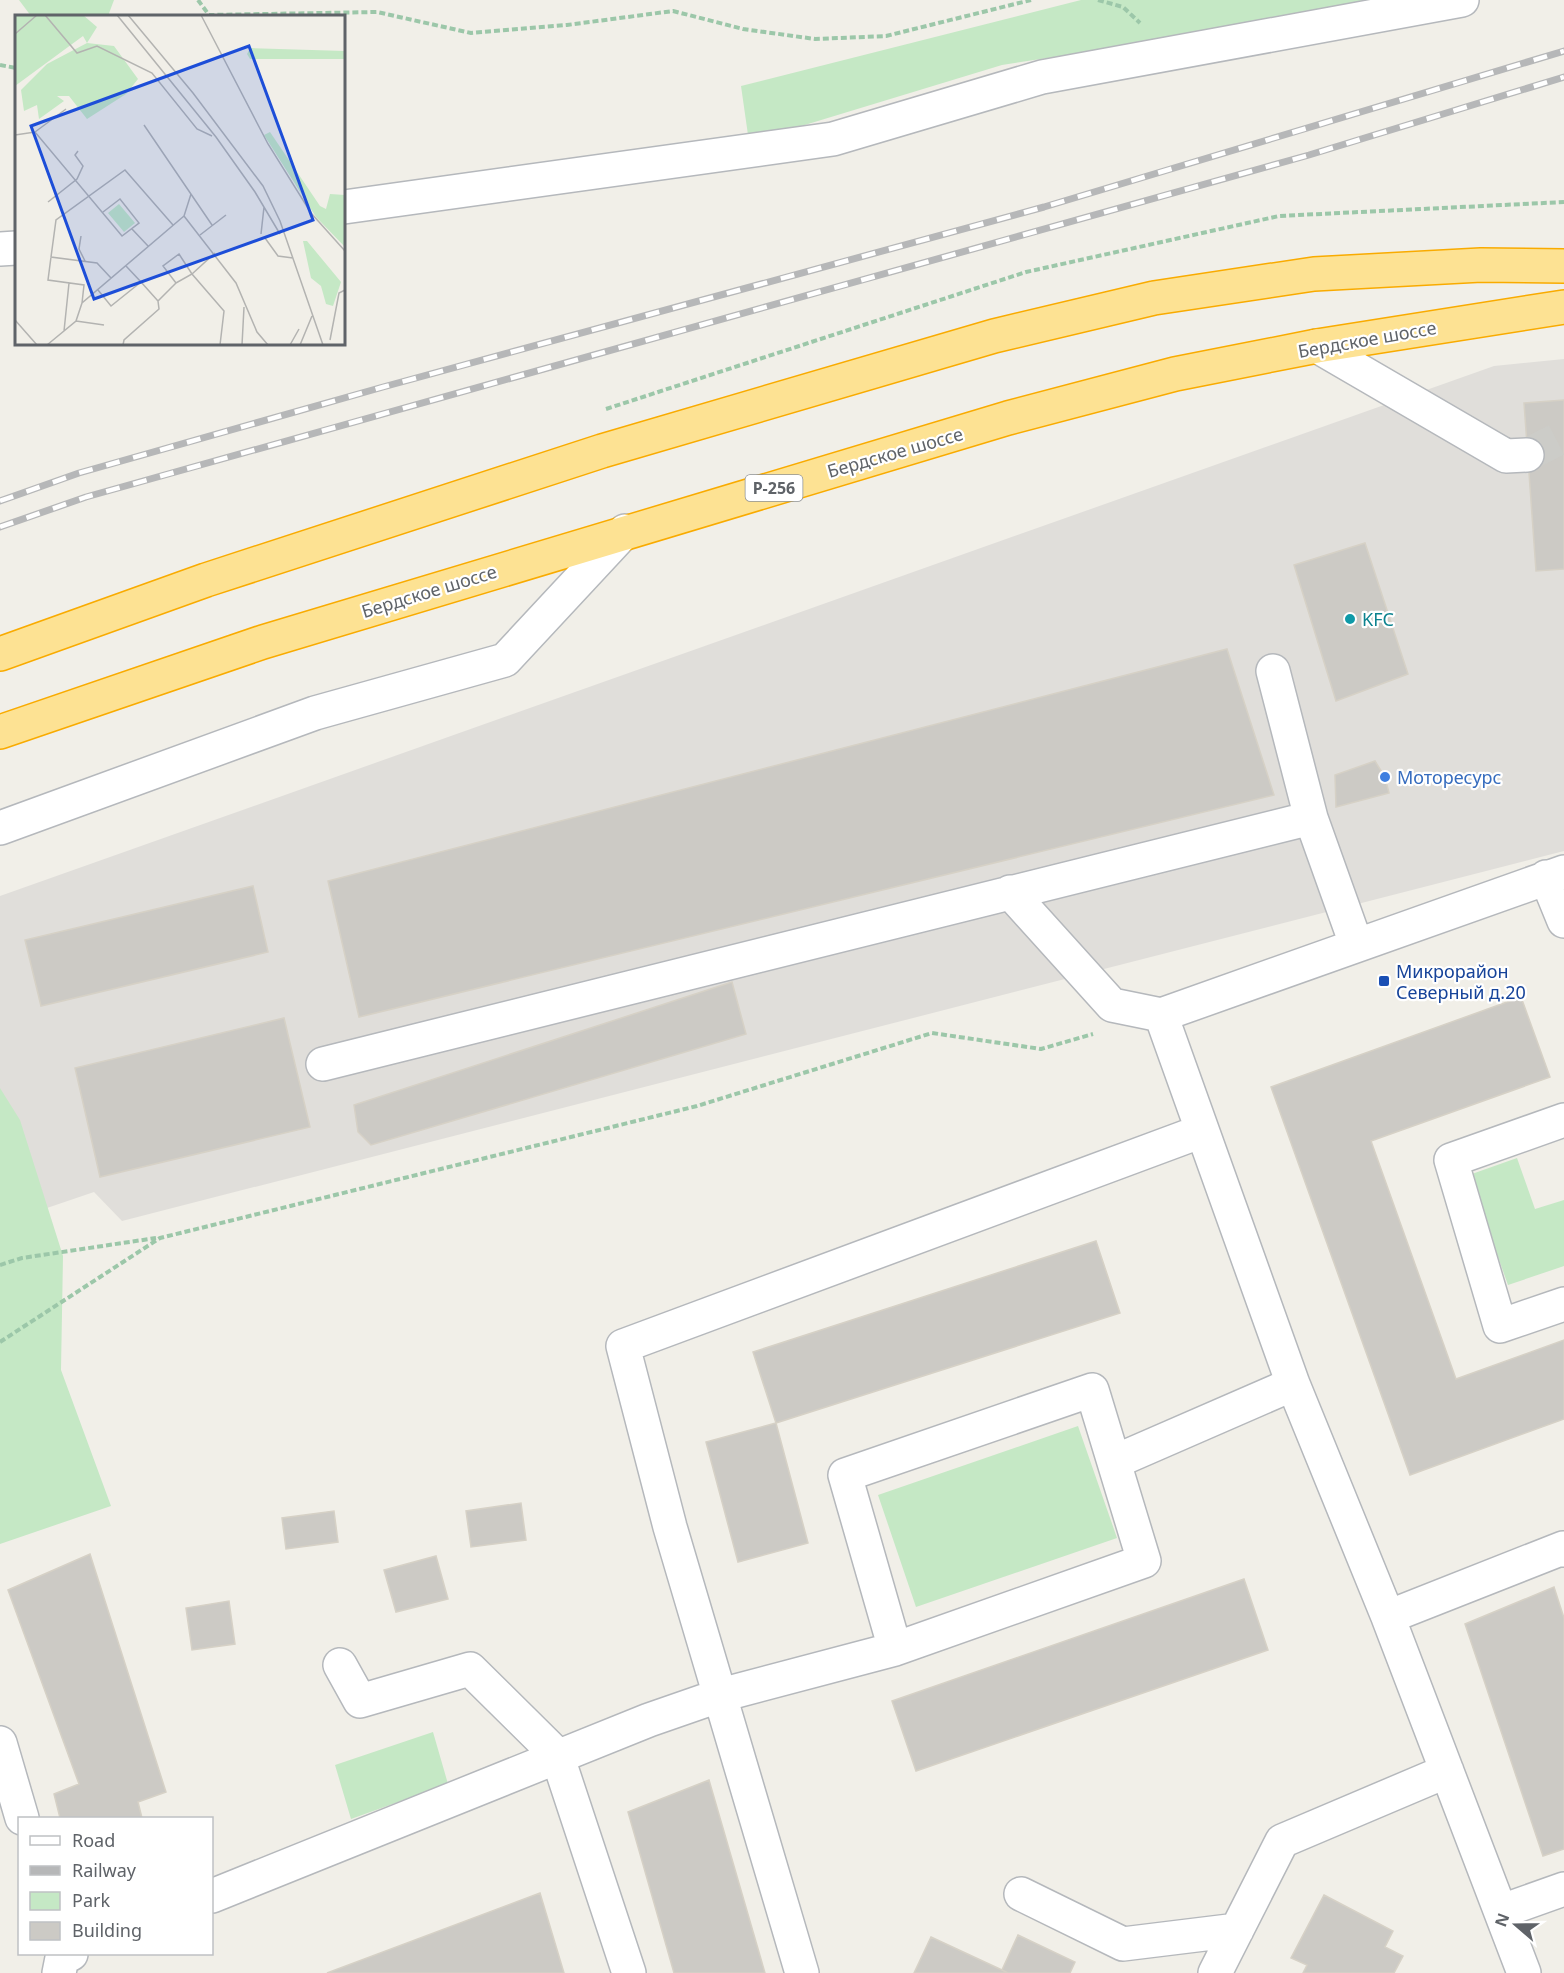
<svg xmlns="http://www.w3.org/2000/svg" width="1564" height="1973" font-family="'Noto Sans',sans-serif">
	<style>
		.industrial { fill: #e0deda }
		.green { fill: #c5e8c5 }
		.building { fill: #cccac5; stroke: #d6d1c6; stroke-width: 1.5 }
		.lines { fill: none; stroke-linecap: round; stroke-linejoin: round }
		.minor-tunnel { stroke: #ccccc8; stroke-width: 33; stroke-dasharray: 33 16; stroke-linecap: butt }
		.minor-casing { stroke: #b5b8bc; stroke-width: 36 }
		.highway-casing { stroke: #f9ab00; stroke-width: 36 }
		.path { stroke: #9cc7a9; stroke-width: 4; stroke-dasharray: 6 3; stroke-linecap: butt }
		.minor { stroke: #fff; stroke-width: 33 }
		.highway { stroke: #fde293; stroke-width: 33 }
		.rail-casing { stroke: #b6b7b8; stroke-width: 7 }
		.rail { stroke: #fff; stroke-width: 4.5; stroke-dasharray: 14; stroke-linecap: butt }
		.culture-dot { fill: #0f9aa8; stroke: #fff; stroke-width: 2 }
		.shop-dot { fill: #3f7fe0; stroke: #fff; stroke-width: 2 }
		.transit-dot { fill: #1a4fb4; stroke: #fff; stroke-width: 2 }
		.labels { text-anchor: middle; dominant-baseline: central; stroke-width: 4.5; stroke-linejoin: round; paint-order: stroke }
		.shield { fill: #fff; stroke: #8f9295; stroke-width: 1.5 }
		.shield-label { font-size: 16px; font-weight: bold; fill: #5f6368 }
		.street-label { font-size: 18px; fill: #5f6368; stroke: #fff }
		.culture-label { font-size: 18px; fill: #0d838f; stroke: #fff; text-anchor: start }
		.shop-label { font-size: 18px; fill: #366cbe; stroke: #fff; text-anchor: start }
		.transit-label { font-size: 18px; fill: #164399; stroke: #fff; text-anchor: start }
		.inset-road { fill: none; stroke: #b3b3b1; stroke-width: 1.5 }
		.view { fill: #1d4ed8; fill-opacity: 0.15; stroke: #1d4ed8; stroke-width: 3 }
		.inset-edge { fill: none; stroke: #5f6368; stroke-width: 3 }
	</style>
	<rect width="100%" height="100%" fill="#f1efe8"/>
	<path class="industrial" d="M1564 359V851L122 1221 94 1192 0 1224V896L1494 366Z"/>
	<path class="green" d="M19 0H114L108 16H31Z
		M1081 0H1373L1159 41 1002 65 749 142 741 86Z
		M0 1088 20 1120 63 1256 61 1370 111 1506 0 1544Z
		M1517 1158 1535 1209 1564 1200V1266L1508 1285 1469 1175Z
		M1078 1426 1117 1538 916 1607 878 1495Z
		M433 1732 448 1784 351 1819 335 1765Z"/>
	<path class="building" d="M1564 400V569L1536 571 1524 403Z
		M1365 543 1408 674 1336 701 1294 565Z
		M1227 649 1274 795 359 1017 328 881Z
		M1375 761 1385 777 1389 793 1336 807 1335 775Z
		M253 886 268 952 41 1006 25 940Z
		M732 982 746 1034 371 1145 358 1132 354 1105Z
		M1521 997 1550 1077 1371 1141 1456 1379 1564 1340V1419L1410 1475 1271 1087Z
		M284 1018 310 1127 100 1177 75 1068Z
		M1096 1241 1120 1313 776 1423 753 1352Z
		M776 1423 808 1543 738 1562 706 1442Z
		M521 1503 526 1540 471 1547 466 1511Z
		M334 1511 338 1542 286 1549 282 1518Z
		M90 1554 166 1792 138 1802 142 1818H60L54 1794 79 1784 8 1590Z
		M436 1556 448 1599 396 1612 384 1570Z
		M1244 1579 1268 1650 916 1771 892 1701Z
		M1554 1587 1564 1618V1849L1543 1856 1465 1624Z
		M229 1601 235 1644 192 1650 186 1608Z
		M709 1780 765 1973H674L628 1812Z
		M540 1893 564 1973H327Z
		M1324 1895 1393 1931 1385 1947 1403 1956 1394 1973H1303L1307 1965 1291 1958Z
		M1018 1935 1075 1962 1070 1973H1008L1002 1970Z
		M931 1937 1002 1970 1008 1973H914Z"/>
	<g class="lines">
		<path class="minor-tunnel" d="M1527 455 1564 436"/>
		<g class="minor-casing">
			<path id="minor" d="M344 207 833 139 1042 77 1462 0
				M0 249 16 248
				M1317 346 1506 456 1527 455
				M1273 671 1311 818 1356 944
				M0 828 315 713 505 660 625 531
				M1546 877 1564 921
				M1010 892 1112 1005 1161 1015 1564 872
				M1161 1015 1293 1384 1388 1617 1524 1973
				M323 1064 1311 818
				M1564 1120 1451 1160 1500 1326 1564 1304
				M1114 1462 1293 1384
				M1388 1617 1563 1548 1564 1550
				M340 1665 360 1701 470 1669 557 1755 629 1973
				M0 1743 22 1818
				M1021 1894 1123 1944 1237 1930
				M212 1896 649 1720 721 1695 895 1649 1144 1561 1092 1390 845 1475 895 1649
				M1502 1911 1564 1889
				M59 1973 62 1958 71 1954
				M802 1973 670 1527 623 1346 1202 1131
				M1215 1973 1282 1841 1447 1771"/>
		</g>
		<g class="highway-casing">
			<path id="highway" d="M0 654 206 580 602 451 994 336 1154 298 1314 274 1481 265 1564 266
				M0 732 263 642 1008 418 1175 374 1317 346 1564 307"/>
		</g>
		<path class="path" d="M198 0 209 15 377 12 471 33 567 25 673 11 743 29 815 39 886 36 1031 0
			M1098 0 1123 7 1140 23
			M0 65 16 68
			M606 409 1026 272 1279 216 1564 202
			M0 1265 22 1258 156 1238
			M0 1342 160 1238 697 1106 932 1033 1041 1049 1093 1034"/>
		<use href="#minor" class="minor"/>
		<use href="#highway" class="highway"/>
		<g class="rail-casing">
			<path id="rail" d="M0 501 79 473 383 387 1044 207 1564 51
				M0 527 86 497 1309 155 1564 77"/>
		</g>
		<use href="#rail" class="rail"/>
	</g>
	<circle class="culture-dot" cx="1350" cy="619" r="6"/>
	<circle class="shop-dot" cx="1385" cy="777" r="6"/>
	<rect class="transit-dot" x="1378" y="975" width="12" height="12" rx="3"/>
	<g class="labels">
		<rect class="shield" x="745.5" y="475" width="57" height="26" rx="4.5"/>
		<g class="shield-label">
			<text x="774" y="488">Р-256</text>
		</g>
		<g class="street-label">
			<text transform="translate(1367 339) rotate(-10)">Бердское шоссе</text>
			<text transform="translate(895 452) rotate(-16)">Бердское шоссе</text>
			<text transform="translate(429 591) rotate(-17)">Бердское шоссе</text>
		</g>
		<g class="culture-label">
			<text x="1362" y="619">KFC</text>
		</g>
		<g class="shop-label">
			<text x="1397" y="777">Моторесурс</text>
		</g>
		<g class="transit-label">
			<text x="1396" y="971">Микрорайон<tspan x="1396" dy="21">Северный д.20</tspan></text>
		</g>
	</g>
	<g transform="translate(15 15)">
		<rect width="330" height="330" fill="#f1efe8"/>
		<path d="M0 0H68L82 12 72 28 99 31 123 64 111 79 72 104 54 81H42L49 86 24 104 22 90 9 96 6 75 32 49 72 28 68 21 0 71ZM235 33 330 36V44H235L232 39ZM255 117 305 191 311 194 315 179 330 180V232L301 202 249 120ZM104 189 120 208 109 217 93 198ZM288 226H292L326 267 318 291 311 289 306 271 296 263Z" fill="#c5e8c5"/>
		<path class="inset-road" d="M30 0 62 38 82 31 137 58 182 114 197 121M102 0 201 122 240 177 265 219M113 0 178 78 248 171 265 206 308 330M186 0 253 129 296 198 330 236M0 19 22 0M129 110 197 210M20 117 51 94M0 120 20 117 107 221 124 208 105 184 88 197M176 179 169 201 221 268 242 317 253 330M33 187 62 164 68 151 60 140 63 136M117 214 133 231M246 219 249 192M185 220 211 200M66 221 64 234 70 246M250 223 263 241 278 243M200 238 177 259 209 296 205 330M164 239 177 259 161 268 148 251ZM36 242 33 265 69 270 67 288M96 263 82 248 36 242 41 205 110 155 158 210M126 267 143 286M83 275 96 291 126 267 111 251M0 305 22 330M61 306 89 310M49 316 54 268M315 325 324 278 330 275M32 330 61 306 67 288 169 201M108 330 109 325 144 294 143 286 161 268M227 330 229 292M275 330 284 314M285 330 297 301"/>
		<path class="view" d="M234 31 298 205 79 284 16 111Z"/>
		<rect width="330" height="330" class="inset-edge"/>
	</g>
	<rect x="18" y="1817" width="195" height="138" fill="#ffffff" stroke="#bfc1c3" stroke-width="1.5"/>
	<rect x="30" y="1836" width="30" height="9" fill="#ffffff" stroke="#bfc1c3" stroke-width="1.5"/>
	<text x="72" y="1847" font-size="18" fill="#5f6368">Road</text>
	<rect x="30" y="1866" width="30" height="9" fill="#b6b7b8" stroke="#bfc1c3" stroke-width="1.5"/>
	<text x="72" y="1877" font-size="18" fill="#5f6368">Railway</text>
	<rect x="30" y="1892" width="30" height="18" fill="#c5e8c5" stroke="#bfc1c3" stroke-width="1.5"/>
	<text x="72" y="1907" font-size="18" fill="#5f6368">Park</text>
	<rect x="30" y="1922" width="30" height="18" fill="#cccac5" stroke="#bfc1c3" stroke-width="1.5"/>
	<text x="72" y="1937" font-size="18" fill="#5f6368">Building</text>
	<g transform="translate(1516 1925) rotate(290)" stroke="#ffffff" stroke-width="4.5" paint-order="stroke">
	<path d="M0-4.5L10 22L0 15L-10 22Z" fill="#5f6368"/>
	<text y="-9" font-size="16" font-weight="bold" text-anchor="middle" fill="#5f6368">N</text>
	</g>
</svg>
